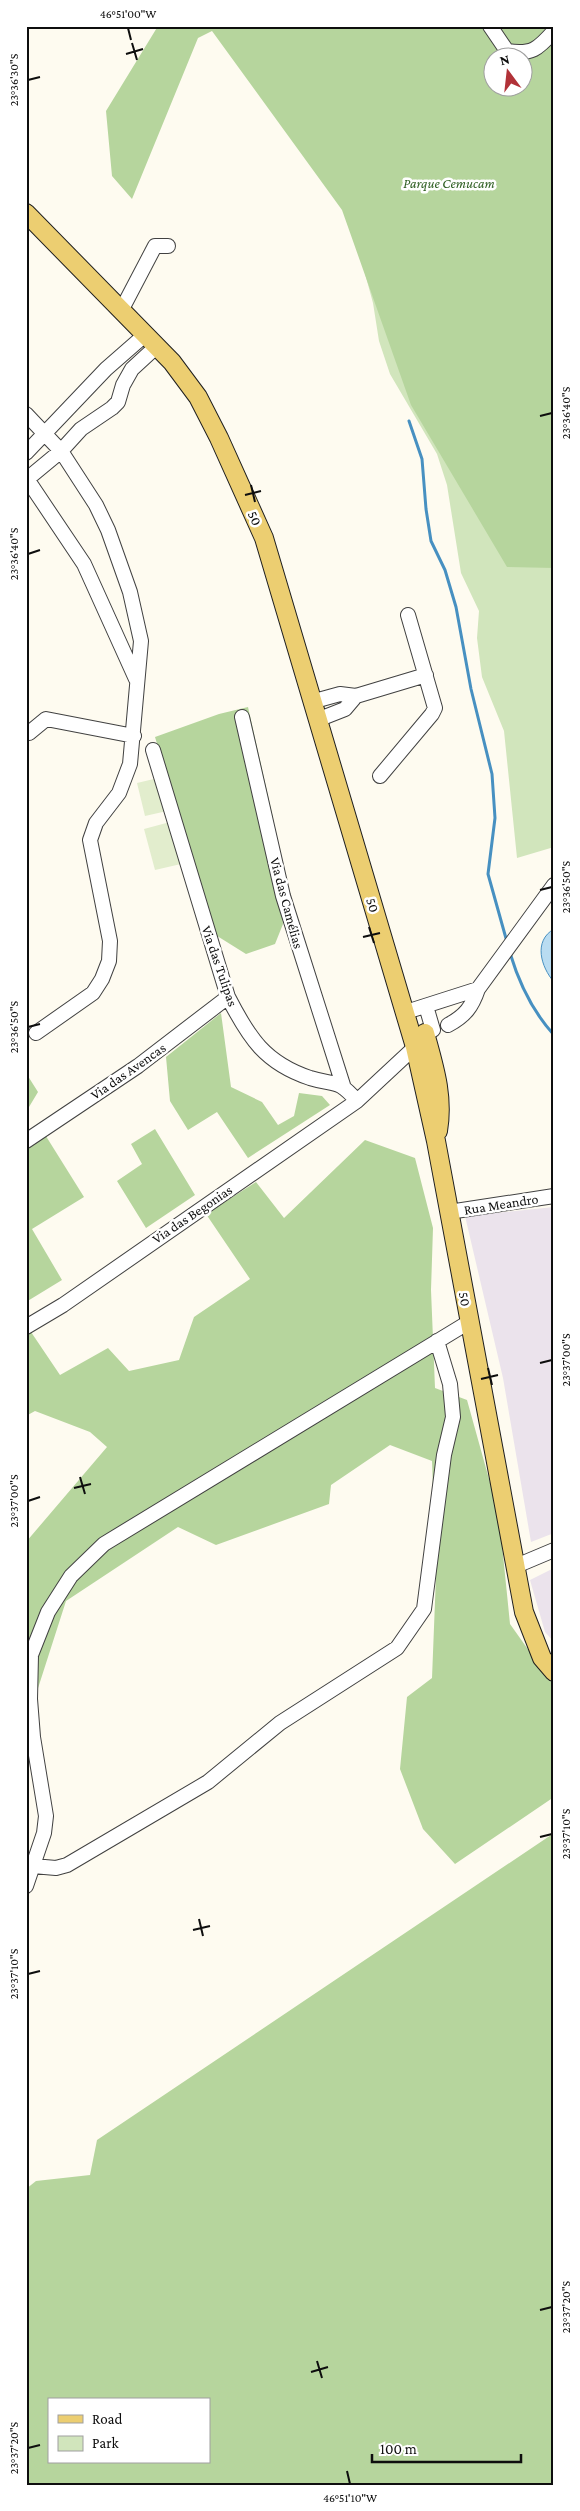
<svg xmlns="http://www.w3.org/2000/svg" width="580" height="2511" font-family="'Crimson Pro',serif">
	<style>
		.industrial { fill: #ebe3ec }
		.green { fill: #d1e5bc; fill-rule: evenodd }
		.forest { fill: #b6d59d; fill-rule: evenodd }
		.pitch { fill: #e2edcd }
		.water { fill: #b9dcf1; stroke: #4790c1 }
		.lines { fill: none; stroke-linecap: round; stroke-linejoin: round }
		.stream { stroke: #4790c1; stroke-width: 3 }
		.minor-casing { stroke: #414141; stroke-width: 16 }
		.major-casing { stroke: #1f1f1f; stroke-width: 20 }
		.minor { stroke: #fff; stroke-width: 14 }
		.major { stroke: #ecce71; stroke-width: 18 }
		.ticks { fill: none; stroke: #0e0e0e; stroke-width: 2 }
		.labels { text-anchor: middle; dominant-baseline: central; stroke-width: 5; stroke-linejoin: round; paint-order: stroke }
		.park-label { font-size: 14px; font-style: italic; fill: #306024; stroke: #fff }
		.street-label { font-size: 14px; fill: #0e0e0e; stroke: #fff }
		.neatline { fill: none; stroke: #0e0e0e; stroke-width: 2 }
		.ticks-label { font-size: 12px; text-anchor: middle; fill: #0e0e0e }
	</style>
	<rect width="100%" height="100%" fill="#fefbf0"/>
	<path class="industrial" d="M554 1207V1533L531 1542 503 1378 465 1216Z
		M554 1568V1642L545 1632 530 1580Z"/>
	<path class="green" d="M219 26H554V847L517 858 504 731 482 677 477 638 479 611 461 573 447 485 437 454 390 374 379 341 373 303 349 215ZM492 58H522V88H492Z"/>
	<path class="forest" d="M158 26H554V568L507 567 411 405 342 210 212 31 198 38 132 199 112 176 106 111ZM492 58H522V88H492Z
		M248 707 273 818 283 924 275 944 246 954 214 934 155 737 219 714Z
		M221 1013 231 1087 262 1102 278 1125 294 1116 299 1093 322 1096 330 1105 248 1158 217 1112 188 1130 170 1101 166 1057Z
		M26 1073 38 1092 26 1112Z
		M155 1129 195 1195 146 1228 117 1181 142 1164 131 1144Z
		M44 1133 84 1197 32 1229 62 1280 26 1302V1144Z
		M365 1140 415 1158 433 1228 431 1290 435 1388 467 1400 499 1515 510 1624 554 1686V1797L455 1864 423 1829 400 1769 407 1697 432 1678 436 1576 432 1461 390 1445 331 1485 329 1504 216 1545 178 1527 66 1601 31 1710 26 1715V1542L107 1447 90 1432 35 1411 26 1416V1335L31 1332 60 1375 108 1348 129 1371 179 1360 194 1317 250 1279 206 1214 256 1182 284 1218Z
		M554 1833V2485H26V2189L36 2181 90 2175 97 2140ZM49 2400H209V2462H49Z"/>
	<path class="pitch" d="M158 778 167 811 145 816 137 783Z
		M170 822 181 864 155 870 144 829Z"/>
	<path class="water" d="M554 929V982C541 967 533 941 554 929Z"/>
	<g class="lines">
		<path class="stream" d="M409 421 422 459 426 509 431 541 445 570 456 607 471 689 492 774 495 818 488 874 507 942
			M510 953C519 983 533 1012 554 1035"/>
		<g class="minor-casing">
			<path id="minor" d="M490 26 507 51C532 55 538 49 554 31
				M122 309 155 246H168
				M26 414 61 451 96 505 108 530 130 592 141 641 130 764 119 793 96 823 90 840 110 941 109 961 102 979 93 993 36 1033
				M26 453 106 369 146 334
				M27 479 84 564 136 679
				M26 480 61 451 81 429 112 408 118 402 123 385 132 369 157 346
				M311 702 340 694 356 696 426 675
				M242 717 283 896 343 1085
				M317 720 345 709 356 696
				M29 733 46 719 134 736
				M153 750 228 997C249 1038 265 1063 310 1078 336 1086 337 1078 357 1101
				M380 776 432 714 435 708 408 615
				M426 1006 433 1030
				M406 1012 478 989
				M448 1025C465 1016 472 1007 478 989L554 885
				M26 1141 138 1066 228 997
				M449 1212 554 1196
				M26 1327 63 1305 357 1101 415 1047
				M516 1566 554 1550
				M33 1866 56 1868 67 1865 208 1782 280 1723 397 1648 424 1609 444 1455 453 1417 450 1384 437 1341
				M26 1886 44 1833 46 1816 33 1737 30 1699 31 1655 48 1612 71 1576 104 1544 469 1322"/>
		</g>
		<g class="major-casing">
			<path id="major" d="M26 213 172 362 198 397 219 438 264 538 415 1047 436 1141 524 1612 542 1658 554 1672
				M425 1033C434 1066 444 1096 438 1131"/>
		</g>
		<use href="#minor" class="minor"/>
		<use href="#major" class="major"/>
	</g>
	<path class="ticks" d="M128 28 131 40M132 43 137 60M126 54 143 49M28 80 40 77M540 416 552 413M251 485 255 502M245 495 261 491M28 554 40 550M540 890 552 887M369 927 374 943M363 937 380 933M28 1027 40 1024M540 1363 552 1360M488 1368 492 1385M481 1379 498 1375M80 1477 85 1494M74 1488 91 1484M28 1501 40 1497M540 1837 552 1834M199 1919 203 1936M193 1930 210 1926M28 1974 40 1971M540 2310 552 2307M317 2361 322 2378M311 2372 328 2367M28 2448 40 2445M347 2471 350 2484"/>
	<g class="labels">
		<g class="park-label">
			<text x="449" y="183">Parque Cemucam</text>
		</g>
		<g class="street-label">
			<text transform="translate(255 518) rotate(66)">50</text>
			<text transform="translate(287 903) rotate(75)">Via das Camélias</text>
			<text transform="translate(373 905) rotate(73)">50</text>
			<text transform="translate(220 966) rotate(71)">Via das Tulipas</text>
			<text transform="translate(128 1071) rotate(-35)">Via das Avencas</text>
			<text transform="translate(501 1204) rotate(-9)">Rua Meandro</text>
			<text transform="translate(192 1214) rotate(-34)">Via das Begonias</text>
			<text transform="translate(465 1299) rotate(80)">50</text>
		</g>
	</g>
	<rect width="580" height="2511" fill="none" stroke="#ffffff" stroke-width="55"/>
	<rect x="48" y="2398" width="162" height="65" fill="#ffffff" stroke="#9f9f9f"/>
	<rect x="58" y="2415" width="25" height="8" fill="#ecce71" stroke="#9f9f9f"/>
	<text x="92" y="2424" font-size="15" fill="#0e0e0e">Road</text>
	<rect x="58" y="2436" width="25" height="15" fill="#d1e5bc" stroke="#9f9f9f"/>
	<text x="92" y="2448" font-size="15" fill="#0e0e0e">Park</text>
	<g transform="translate(508 72) rotate(345)"><circle r="24" fill="#ffffff" stroke="#9f9f9f"/>
	<path d="M0-4L9 19L0 12L-9 19Z" fill="#b13238"/>
	<text y="-8" font-size="14" font-weight="bold" text-anchor="middle" fill="#0e0e0e">N</text>
	</g>
	<path d="M372 2454v8h149v-8" fill="none" stroke="#0e0e0e" stroke-width="2.5"/>
	<text x="380" y="2454" font-size="15" fill="#0e0e0e" stroke="#ffffff" stroke-width="4" paint-order="stroke">100 m</text>
	<rect x="28" y="28" width="524" height="2456" class="neatline"/>
	<g class="ticks-label">
		<text x="128" y="18">46°51'00"W</text>
		<text transform="translate(14 80) rotate(-90)" y="4">23°36'30"S</text>
		<text transform="translate(566 413) rotate(-90)" y="4">23°36'40"S</text>
		<text transform="translate(14 554) rotate(-90)" y="4">23°36'40"S</text>
		<text transform="translate(566 887) rotate(-90)" y="4">23°36'50"S</text>
		<text transform="translate(14 1027) rotate(-90)" y="4">23°36'50"S</text>
		<text transform="translate(566 1360) rotate(-90)" y="4">23°37'00"S</text>
		<text transform="translate(14 1501) rotate(-90)" y="4">23°37'00"S</text>
		<text transform="translate(566 1834) rotate(-90)" y="4">23°37'10"S</text>
		<text transform="translate(14 1974) rotate(-90)" y="4">23°37'10"S</text>
		<text transform="translate(566 2307) rotate(-90)" y="4">23°37'20"S</text>
		<text transform="translate(14 2448) rotate(-90)" y="4">23°37'20"S</text>
		<text x="350" y="2502">46°51'10"W</text>
	</g>
</svg>
